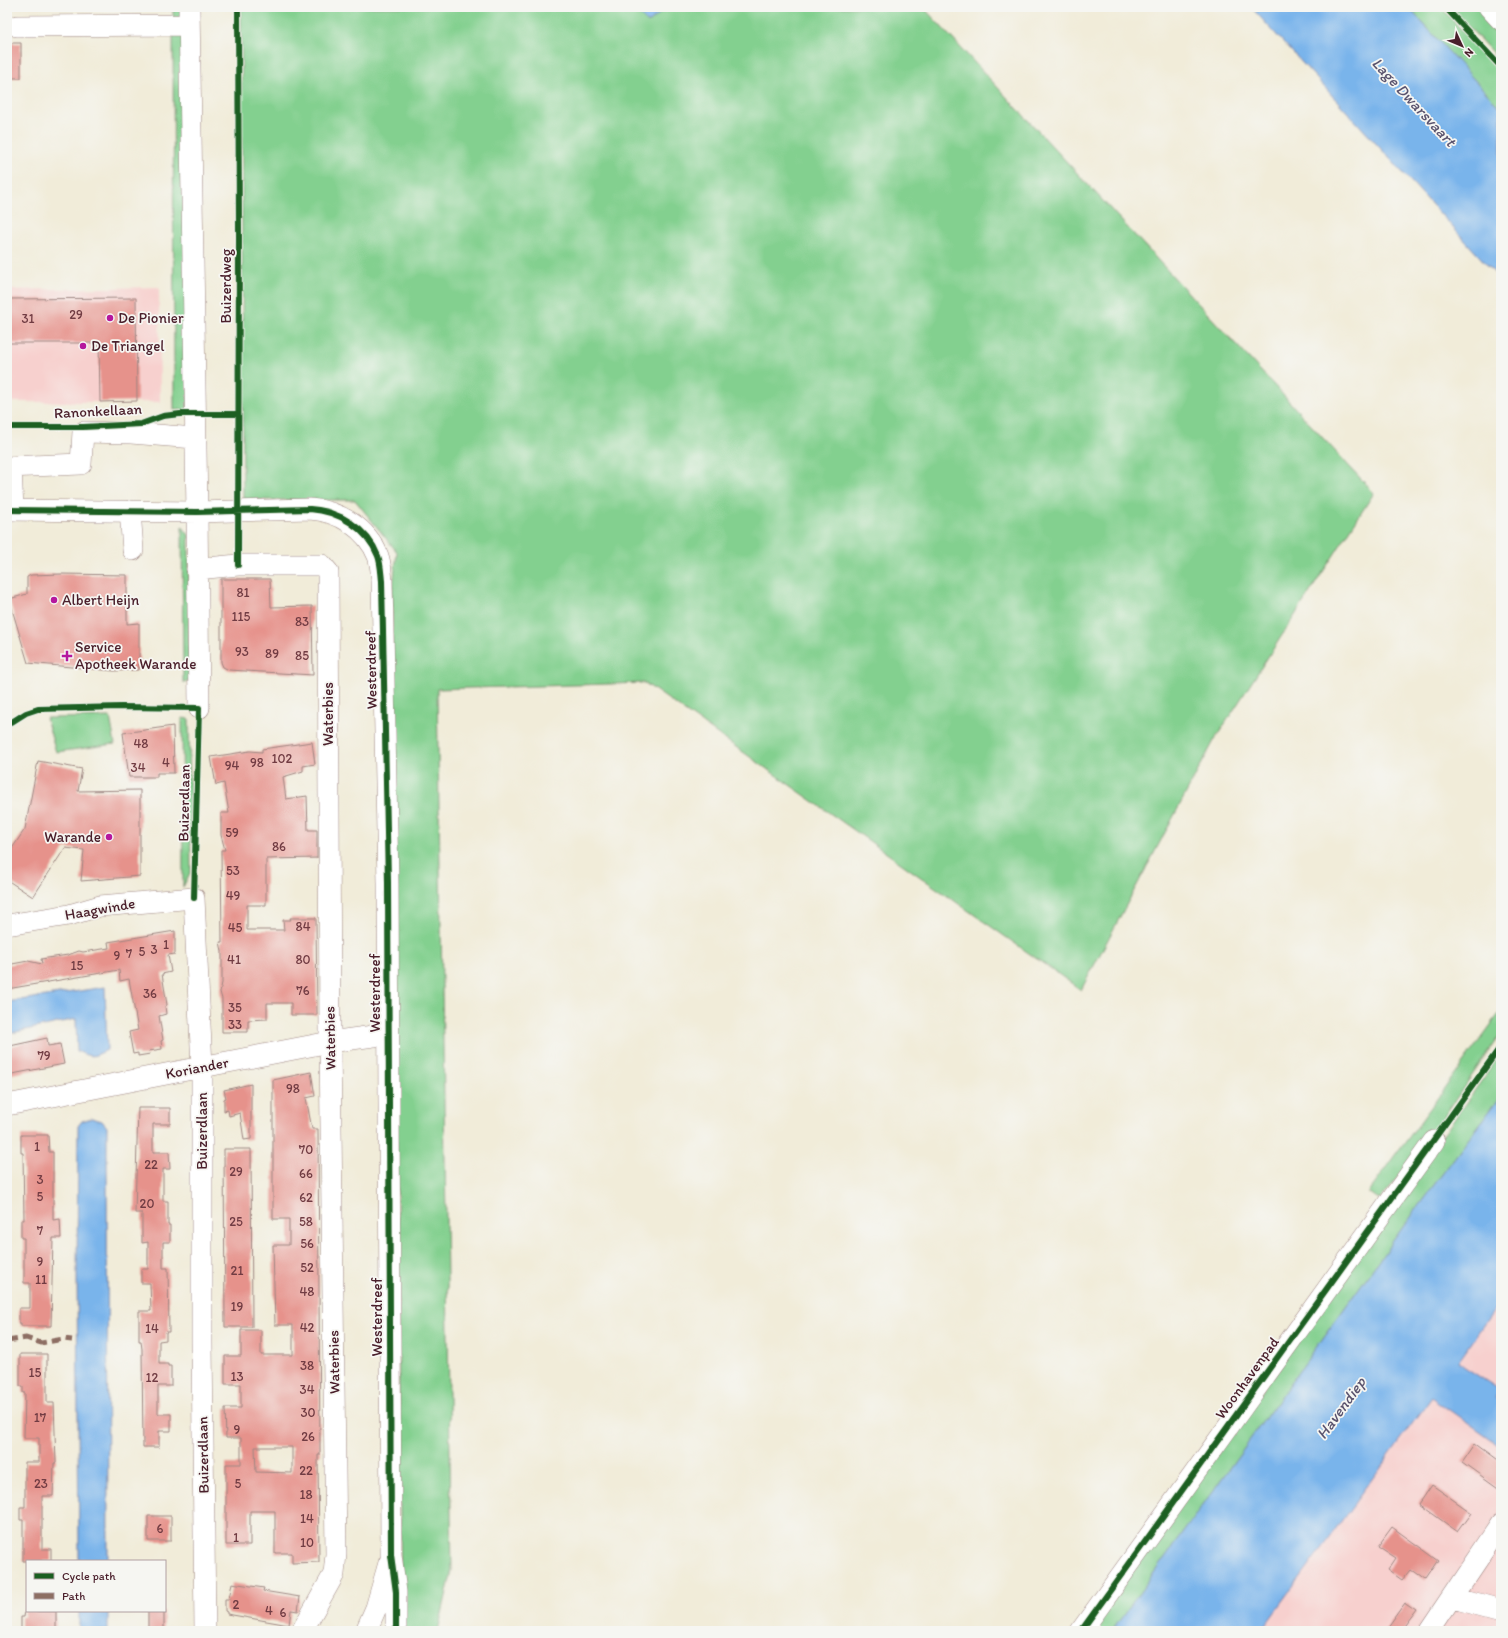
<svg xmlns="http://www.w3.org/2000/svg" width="1508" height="1638" font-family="Itim,sans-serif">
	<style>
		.built { fill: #f7d0ce }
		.green { fill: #83d08f; stroke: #66785d }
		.water { fill: #79b4eb; stroke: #626a8b }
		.building { fill: #e6928b; fill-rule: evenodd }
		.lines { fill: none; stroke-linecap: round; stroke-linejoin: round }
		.minor-casing { stroke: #9e8682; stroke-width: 22 }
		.minor { stroke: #fff; stroke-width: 21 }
		.quiet { stroke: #8d6e63; stroke-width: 5; stroke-dasharray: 10 5; stroke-linecap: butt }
		.cycleway-casing { stroke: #f6f6f2; stroke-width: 8 }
		.cycleway { stroke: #1b5e20; stroke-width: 6 }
		.poi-dot { fill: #b5179e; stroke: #f6f6f2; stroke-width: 1.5 }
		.labels { text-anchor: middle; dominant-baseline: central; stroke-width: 3.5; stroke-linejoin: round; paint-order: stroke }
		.number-label { font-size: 13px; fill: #713c43 }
		.street-label { font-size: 15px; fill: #4a1f2b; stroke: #f6f6f2 }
		.poi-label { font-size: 15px; fill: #4a1f2b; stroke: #f6f6f2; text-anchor: start }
		.water-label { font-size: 16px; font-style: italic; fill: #5a536e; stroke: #f6f6f2 }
	</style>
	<rect width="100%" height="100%" fill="#f6f6f2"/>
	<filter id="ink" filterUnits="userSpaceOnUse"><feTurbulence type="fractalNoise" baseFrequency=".025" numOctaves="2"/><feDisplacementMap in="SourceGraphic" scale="8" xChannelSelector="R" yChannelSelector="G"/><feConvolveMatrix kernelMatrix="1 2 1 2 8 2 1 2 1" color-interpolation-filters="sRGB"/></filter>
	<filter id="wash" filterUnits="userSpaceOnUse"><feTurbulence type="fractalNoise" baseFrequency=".012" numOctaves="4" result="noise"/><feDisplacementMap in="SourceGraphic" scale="16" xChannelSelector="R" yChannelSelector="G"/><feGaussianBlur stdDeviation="0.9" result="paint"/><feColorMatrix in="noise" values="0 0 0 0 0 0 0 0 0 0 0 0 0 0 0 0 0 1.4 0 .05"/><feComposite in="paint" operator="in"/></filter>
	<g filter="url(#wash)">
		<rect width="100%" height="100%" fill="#f1ecd9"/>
		<path class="built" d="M159 287 160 402H7V290Z
			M1501 1289V1631H1250Z"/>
		<path class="green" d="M173 7H188L189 410H174Z
			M241 7H632L647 22H650L660 13 662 9 661 7H923L1374 493 1215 739 1081 990 645 683 437 689 452 1570 438 1631H401L392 594 397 552 355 500H243Z
			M1408 7H1441L1501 73V109Z
			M1460 7H1483L1501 27V62L1457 14 1456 11Z
			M182 526 189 535V682H183Z
			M110 717 115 744 56 752 46 718Z
			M182 718 189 719 191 871 183 887Z
			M1501 1011V1033L1432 1134 1380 1200 1369 1192Z
			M1501 1053V1096L1416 1209 1112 1631H1088L1199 1480Z"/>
		<path class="water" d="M632 7H661L662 9 660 13 650 22H647Z
			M1251 7H1408L1501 109V280Z
			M105 987 107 1050C92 1057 92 1058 77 1051L76 1019 7 1034V1002Z
			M1501 1096V1300L1457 1362 1500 1390 1495 1398 1501 1402V1446L1432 1397 1261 1631H1112L1416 1209Z
			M92 1118 102 1121 107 1127 108 1561H79L77 1272 78 1126 82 1121Z
			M79 1611H108V1631H79Z"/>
		<g id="blocks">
			<path class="building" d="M7 43H21V78H7Z
				M136 298 137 401 100 402 99 343H7V299Z
				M61 574 127 575V624L139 623V670L114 671 28 663 9 599 27 594V577L31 575Z
				M221 579H270L271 607 312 606 313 675 229 670 223 667 221 662Z
				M173 726 174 773H157V777H129L123 733Z
				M312 742 315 764 303 766V771L283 777 286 799 307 796 308 830H317V858L266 859V905H247V930H284L283 920H291L290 918H316L317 1015H291V1003H267V1019L248 1020V1032H222V999L220 992 222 983V951L220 942H222L221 850H225L221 835V813H229L224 783 216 785 211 757 250 751 262 752V749Z
				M38 761 82 769 78 791 140 790V876L81 881 84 850 65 848 33 897 7 880V856L25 829Z
				M175 931V954L168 955 171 972 162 974 167 1005 165 1006 166 1014 159 1016 163 1040 161 1041 162 1049 149 1051 150 1054 138 1056V1053L133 1054 129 1032 138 1030 129 979 120 981 119 970 7 989V965L28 961 42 964 41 959 68 955 79 951 83 952 109 948 108 942Z
				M47 1038 48 1046 60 1044 64 1064 7 1075V1051L10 1050V1046Z
				M311 1072 315 1096 306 1098 312 1129H318L320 1455H318L319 1562 292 1563V1553H275V1511H250V1545H226V1464H241V1438H226L225 1408H241V1384H225V1356H241V1330H261V1355H293V1325H275L273 1245H289V1219H273V1080ZM255 1447H292V1473L256 1472Z
				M251 1084V1139L244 1140 240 1113 229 1116 228 1110 224 1111V1099L226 1098 224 1090Z
				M138 1108H170V1124H153V1152H169L170 1169H163V1201H168V1225H170V1242H163V1268H168L169 1332H166V1340L159 1341V1364H168V1366H171V1386H158V1414H171V1431H159V1447H143L142 1349 141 1341H139V1311H151L150 1283H141V1269H148V1242L142 1243V1213H135Z
				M21 1135H48L49 1152H53V1220L60 1219 61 1238H53L51 1326H21V1323H19V1308H30V1283H24V1238H21V1220H24L23 1153H21Z
				M224 1149H251L252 1327H225Z
				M20 1354H47V1403H54L56 1463H54L53 1496H42V1549H51V1561H23V1520H20V1507H25V1462H39V1438H24L25 1393H23V1386H20Z
				M1475 1443 1501 1462V1490L1462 1462Z
				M1432 1485 1472 1513 1458 1532 1419 1504Z
				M148 1516H171V1541H148Z
				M1392 1527 1439 1561 1426 1580 1411 1569 1402 1580 1388 1570 1396 1558 1378 1546Z
				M232 1583 264 1588 263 1591 300 1597 298 1611 291 1610 289 1625 227 1614V1612L225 1611V1599H229Z
				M1406 1603 1418 1611 1403 1631H1386Z
				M25 1611H56V1631H21V1617H24Z
				M148 1611H164V1631H148Z"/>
		</g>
	</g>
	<g filter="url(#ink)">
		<use href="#blocks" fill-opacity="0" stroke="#9e8682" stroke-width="1"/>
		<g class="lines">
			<g class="minor-casing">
				<path id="minor" d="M189 7 197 512 199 708
					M1489 7 1501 20
					M17 26 189 25
					M7 467 81 464 83 432 131 433 195 438
					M11 467 13 510
					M7 510 197 512 310 509C339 511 367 528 378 556 381 564 381 573 382 581L388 883 391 1555 396 1592V1631
					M130 511 133 550
					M197 569 238 565H322L328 572 330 1042 336 1554 334 1574 302 1631
					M7 925 69 915 100 906 194 898 202 1067V1342L205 1631
					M7 1105 330 1042 388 1034
					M1453 1597 1501 1610
					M366 1631 376 1608 389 1563
					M1081 1631 1434 1141
					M1429 1631 1501 1524"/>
			</g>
			<use href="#minor" class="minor"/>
			<path class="quiet" d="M7 1341 26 1338 41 1343 64 1339 72 1340"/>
			<g class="cycleway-casing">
				<path id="cycleway" d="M238 7 239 237 238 565
					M1445 7 1501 67
					M7 427H83L141 424 163 416 180 414H238
					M7 510 197 512 310 509C339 511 367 528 378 556 381 564 381 573 382 581L388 883 391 1555 396 1592V1631
					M7 725 26 713 38 709 121 707 199 708 194 898
					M1081 1631 1501 1046"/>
			</g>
			<use href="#cycleway" class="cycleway"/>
		</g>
	</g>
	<g class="poi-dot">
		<circle cx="110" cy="318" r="4"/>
		<circle cx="83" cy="346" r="4"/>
		<circle cx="54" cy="600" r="4"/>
		<path d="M65 650h4v4h4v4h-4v4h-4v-4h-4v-4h4z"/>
		<circle cx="109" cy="837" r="4"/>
	</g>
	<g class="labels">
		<g class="number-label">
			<text x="76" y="314">29</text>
			<text x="28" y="318">31</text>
			<text x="243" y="592">81</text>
			<text x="241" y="616">115</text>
			<text x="302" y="621">83</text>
			<text x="242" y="651">93</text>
			<text x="272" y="653">89</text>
			<text x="302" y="655">85</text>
			<text x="141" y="743">48</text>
			<text x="282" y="758">102</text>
			<text x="166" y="762">4</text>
			<text x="257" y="762">98</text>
			<text x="232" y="765">94</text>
			<text x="138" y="767">34</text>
			<text x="232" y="832">59</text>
			<text x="279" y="846">86</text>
			<text x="233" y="870">53</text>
			<text x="233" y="895">49</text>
			<text x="303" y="926">84</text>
			<text x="235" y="927">45</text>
			<text x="166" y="944">1</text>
			<text x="154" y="949">3</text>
			<text x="142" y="951">5</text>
			<text x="129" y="953">7</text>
			<text x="117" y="955">9</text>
			<text x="234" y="959">41</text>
			<text x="303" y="959">80</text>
			<text x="77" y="965">15</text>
			<text x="303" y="990">76</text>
			<text x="150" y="993">36</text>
			<text x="235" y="1007">35</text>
			<text x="235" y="1024">33</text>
			<text x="44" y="1055">79</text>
			<text x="293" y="1088">98</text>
			<text x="37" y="1146">1</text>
			<text x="306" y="1149">70</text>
			<text x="151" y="1164">22</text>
			<text x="236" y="1171">29</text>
			<text x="306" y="1173">66</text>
			<text x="40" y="1179">3</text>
			<text x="40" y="1196">5</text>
			<text x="306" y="1197">62</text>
			<text x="147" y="1203">20</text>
			<text x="236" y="1221">25</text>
			<text x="306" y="1221">58</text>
			<text x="40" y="1230">7</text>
			<text x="307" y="1243">56</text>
			<text x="40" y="1261">9</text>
			<text x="307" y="1267">52</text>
			<text x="237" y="1270">21</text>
			<text x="41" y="1279">11</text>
			<text x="307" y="1291">48</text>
			<text x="237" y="1306">19</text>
			<text x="307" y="1327">42</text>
			<text x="152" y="1328">14</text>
			<text x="307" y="1365">38</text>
			<text x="35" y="1372">15</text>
			<text x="237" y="1376">13</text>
			<text x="152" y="1377">12</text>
			<text x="307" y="1389">34</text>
			<text x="308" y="1412">30</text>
			<text x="40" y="1417">17</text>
			<text x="237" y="1429">9</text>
			<text x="308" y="1436">26</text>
			<text x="306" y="1470">22</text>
			<text x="41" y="1483">23</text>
			<text x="238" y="1483">5</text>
			<text x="306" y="1494">18</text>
			<text x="307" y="1518">14</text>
			<text x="160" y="1528">6</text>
			<text x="236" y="1537">1</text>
			<text x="307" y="1542">10</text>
			<text x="236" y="1604">2</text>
			<text x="269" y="1610">4</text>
			<text x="283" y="1612">6</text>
		</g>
		<g class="street-label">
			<text transform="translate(226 286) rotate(-90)">Buizerdweg</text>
			<text transform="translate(98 411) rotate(-3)">Ranonkellaan</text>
			<text transform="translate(371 670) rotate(-91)">Westerdreef</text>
			<text transform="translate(328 714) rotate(-90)">Waterbies</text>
			<text transform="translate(184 803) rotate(-89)">Buizerdlaan</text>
			<text transform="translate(100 909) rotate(-10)">Haagwinde</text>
			<text transform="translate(375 993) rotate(-90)">Westerdreef</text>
			<text transform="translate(330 1038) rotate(-91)">Waterbies</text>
			<text transform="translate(197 1068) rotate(-11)">Koriander</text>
			<text transform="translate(202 1131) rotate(-90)">Buizerdlaan</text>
			<text transform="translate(377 1317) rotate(-90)">Westerdreef</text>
			<text transform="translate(334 1362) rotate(-91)">Waterbies</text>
			<text transform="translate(1247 1378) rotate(-54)">Woonhavenpad</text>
			<text transform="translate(203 1455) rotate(-91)">Buizerdlaan</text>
		</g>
		<g class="poi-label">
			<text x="118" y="318">De Pionier</text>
			<text x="91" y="346">De Triangel</text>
			<text x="62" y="600">Albert Heijn</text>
			<text x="75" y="647">Service<tspan x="75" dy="17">Apotheek Warande</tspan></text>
			<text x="101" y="837" text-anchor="end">Warande</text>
		</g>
		<g class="water-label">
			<text transform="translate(1414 102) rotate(47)">Lage Dwarsvaart</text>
			<text transform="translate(1341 1408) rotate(-54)">Havendiep</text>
		</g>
	</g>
	<rect width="1508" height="1638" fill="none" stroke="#f6f6f2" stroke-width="24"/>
	<rect x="26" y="1560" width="140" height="52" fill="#f6f6f2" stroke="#b1a0a2"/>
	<rect x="34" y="1573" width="20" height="6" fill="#1b5e20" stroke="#b1a0a2"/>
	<text x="62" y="1580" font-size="12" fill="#4a1f2b">Cycle path</text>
	<rect x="34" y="1593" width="20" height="6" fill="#8d6e63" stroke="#b1a0a2"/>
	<text x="62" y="1600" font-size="12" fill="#4a1f2b">Path</text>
	<g transform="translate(1462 46) rotate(134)" stroke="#f6f6f2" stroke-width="3" paint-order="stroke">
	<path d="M0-3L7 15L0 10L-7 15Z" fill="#4a1f2b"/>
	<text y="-6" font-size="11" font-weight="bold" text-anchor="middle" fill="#4a1f2b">N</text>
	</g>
</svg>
